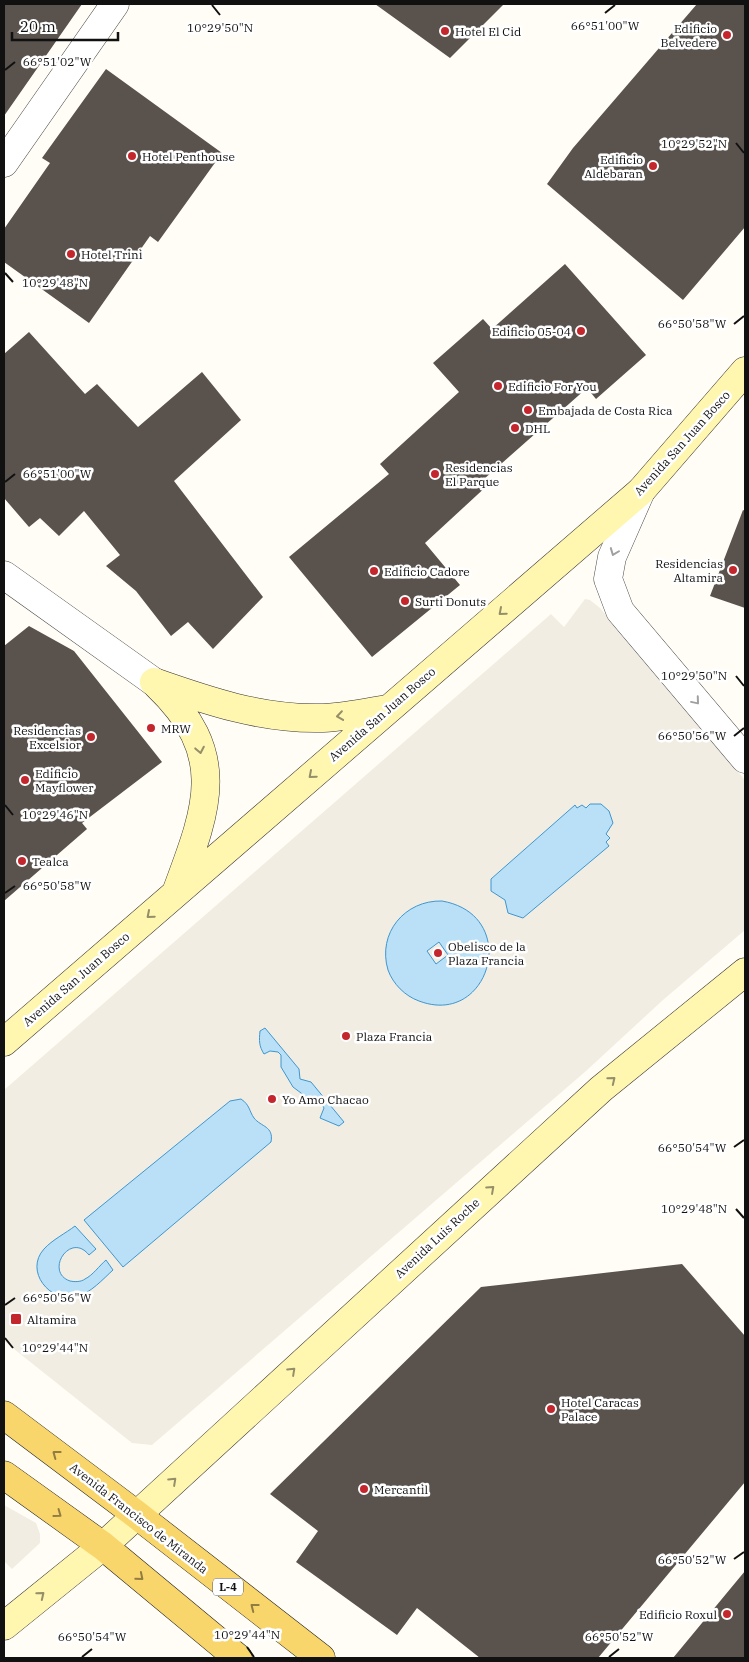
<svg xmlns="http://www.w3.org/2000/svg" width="749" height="1662" font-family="'IBM Plex Serif',serif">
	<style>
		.plaza { fill: #f1ede2 }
		.water { fill: #b9e0f7; stroke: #3f96cf; fill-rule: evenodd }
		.building { fill: #5a524d }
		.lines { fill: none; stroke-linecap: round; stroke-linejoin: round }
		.street-casing { stroke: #444; stroke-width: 29 }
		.secondary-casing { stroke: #333; stroke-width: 29 }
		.primary-casing { stroke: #222; stroke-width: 29 }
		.street { stroke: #fff; stroke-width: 28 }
		.secondary { stroke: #fff6b0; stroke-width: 28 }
		.primary { stroke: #f9d66b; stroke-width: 28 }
		.oneway { stroke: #a0a0a0 }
		.oneway2 { stroke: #948f68 }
		.oneway3 { stroke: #917d42 }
		.ticks { fill: none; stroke: #111; stroke-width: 2 }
		.poi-dot { fill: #c4262e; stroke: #fff; stroke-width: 2 }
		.labels { text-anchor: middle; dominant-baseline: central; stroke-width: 5; stroke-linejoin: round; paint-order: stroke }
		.shield { fill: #fff; stroke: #585858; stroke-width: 1 }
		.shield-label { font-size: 11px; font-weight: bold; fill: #111 }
		.poi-label { font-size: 12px; fill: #111; stroke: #fff; text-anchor: start }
		.street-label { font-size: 12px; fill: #111; stroke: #fff }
		.ticks-label { font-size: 12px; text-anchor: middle; fill: #111; stroke: #fff; stroke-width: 5; stroke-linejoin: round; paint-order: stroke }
	</style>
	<rect width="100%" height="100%" fill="#fffdf5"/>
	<path class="plaza" d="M585 599 590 600 600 608 745 780V930L663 1000 586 1071 152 1445 132 1443 4 1341V1090L551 614 564 627Z
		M4 1505 36 1523 40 1534V1543L12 1569 4 1561Z"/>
	<path class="water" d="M590 804H601L609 811 613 823 606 834 610 838 606 842 609 846 523 918 508 913 505 900 491 891V879L575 805 577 808 582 805 586 808Z
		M442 901C522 915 490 1028 419 1001 405 996 393 984 388 970 377 933 405 900 442 901ZM439 942 448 955 436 964 427 951Z
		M265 1028 299 1069 300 1079 311 1082 344 1122 339 1126 320 1118 324 1108 320 1101 309 1099 293 1087 281 1067V1055L278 1052 270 1051 264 1054C259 1046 259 1041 260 1031Z
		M241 1099C250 1105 249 1111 254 1118 261 1127 274 1126 271 1142L123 1267 84 1220 230 1101Z
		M75 1226 96 1249 89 1255C70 1231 44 1272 70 1281 75 1282 81 1282 85 1279 93 1275 99 1266 106 1260L113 1270C103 1279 91 1293 76 1297 50 1303 24 1271 44 1249 52 1240 66 1233 75 1226Z"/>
	<path class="building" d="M4 4H82L4 116Z
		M375 4H504L450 58Z
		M697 4H745V227L683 300 547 184 573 148Z
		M106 69 222 153 158 242 150 236 89 323 4 262V229L50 163 42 158Z
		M565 264 646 355 596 399 587 388 484 479 489 484 425 543 460 585 372 657 289 557 389 474 380 464 459 392 433 363 483 319 492 329Z
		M29 332 85 394 97 384 138 427 202 372 241 420 174 481 263 597 213 649 188 622 171 636 136 591 106 566 120 555 84 511 59 536 40 518 29 527 4 498V354Z
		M743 510 745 511V608L710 596Z
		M29 626 74 651 162 762 82 823 87 829 4 901V646Z
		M682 1264 745 1336V1482L598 1658H480L417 1608 397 1635 296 1562 318 1531 270 1494 481 1287Z
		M745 1571V1658H673Z"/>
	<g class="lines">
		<g class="street-casing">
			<path id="street" d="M4 163 115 4
				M641 491 612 557 608 579 620 611 745 759
				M4 575 154 682"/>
		</g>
		<g class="secondary-casing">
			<path id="secondary" d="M154 682C208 701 261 719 319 718 342 718 366 712 388 709
				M157 685C229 754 208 807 177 890
				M4 1042 641 491 745 371
				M4 1626 103 1546 601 1089 745 972"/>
		</g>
		<g class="primary-casing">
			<path id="primary" d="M4 1415 137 1515 321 1658
				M4 1475 103 1546 238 1658"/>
		</g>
		<use href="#street" class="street"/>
		<use href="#secondary" class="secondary"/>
		<use href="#primary" class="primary"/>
	</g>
	<defs><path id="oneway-chevron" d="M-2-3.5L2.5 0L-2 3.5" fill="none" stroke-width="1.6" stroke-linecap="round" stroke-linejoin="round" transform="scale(1.25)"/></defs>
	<g class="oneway">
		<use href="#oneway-chevron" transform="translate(614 552) rotate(111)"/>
		<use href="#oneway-chevron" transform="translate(696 701) rotate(50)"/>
	</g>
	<g class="oneway2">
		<use href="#oneway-chevron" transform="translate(502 612) rotate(139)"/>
		<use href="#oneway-chevron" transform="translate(340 716) rotate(172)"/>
		<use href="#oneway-chevron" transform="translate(200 750) rotate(79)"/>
		<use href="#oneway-chevron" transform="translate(312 775) rotate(139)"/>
		<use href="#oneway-chevron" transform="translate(150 915) rotate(139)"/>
		<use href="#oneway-chevron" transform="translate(612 1080) rotate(-39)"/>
		<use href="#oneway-chevron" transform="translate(491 1189) rotate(-42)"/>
		<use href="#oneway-chevron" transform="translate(292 1371) rotate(-43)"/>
		<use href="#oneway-chevron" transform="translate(173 1481) rotate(-43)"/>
		<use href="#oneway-chevron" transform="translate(41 1595) rotate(-39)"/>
	</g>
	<g class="oneway3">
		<use href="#oneway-chevron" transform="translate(56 1454) rotate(-143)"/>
		<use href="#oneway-chevron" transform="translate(58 1514) rotate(36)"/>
		<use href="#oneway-chevron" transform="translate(140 1577) rotate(40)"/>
		<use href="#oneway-chevron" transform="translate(254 1607) rotate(-142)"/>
	</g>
	<path class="ticks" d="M212 5 220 15M605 13 615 5M5 70 15 62M736 143 744 153M5 273 13 282M734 324 744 316M5 482 15 474M736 676 744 686M734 736 744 728M5 805 13 815M5 893 15 886M734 1147 744 1140M736 1209 744 1218M5 1305 15 1298M5 1338 13 1348M734 1559 744 1552M247 1647 254 1657M82 1657 92 1649M609 1657 619 1649"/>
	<g class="poi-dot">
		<circle cx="445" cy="31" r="5"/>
		<circle cx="727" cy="35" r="5"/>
		<circle cx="132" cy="156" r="5"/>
		<circle cx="653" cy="166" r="5"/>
		<circle cx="71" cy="254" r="5"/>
		<circle cx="581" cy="331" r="5"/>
		<circle cx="498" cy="386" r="5"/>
		<circle cx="528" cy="410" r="5"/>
		<circle cx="515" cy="428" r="5"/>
		<circle cx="435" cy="474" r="5"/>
		<circle cx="733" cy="570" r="5"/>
		<circle cx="374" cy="571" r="5"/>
		<circle cx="405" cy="601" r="5"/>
		<circle cx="151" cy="728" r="5"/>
		<circle cx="91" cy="737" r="5"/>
		<circle cx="25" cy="780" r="5"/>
		<circle cx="22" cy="861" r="5"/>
		<circle cx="438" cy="953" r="5"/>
		<circle cx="346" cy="1036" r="5"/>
		<circle cx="272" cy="1099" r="5"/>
		<rect x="10" y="1313" width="12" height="12" rx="2.5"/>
		<circle cx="551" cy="1409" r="5"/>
		<circle cx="364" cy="1489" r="5"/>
		<circle cx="727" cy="1614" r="5"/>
	</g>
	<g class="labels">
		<rect class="shield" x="213" y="1578.5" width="30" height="17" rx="4"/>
		<g class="shield-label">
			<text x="228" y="1587">L-4</text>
		</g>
		<g class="poi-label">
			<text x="717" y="28" text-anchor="end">Edificio<tspan x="717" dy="14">Belvedere</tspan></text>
			<text x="455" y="31">Hotel El Cid</text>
			<text x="142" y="156">Hotel Penthouse</text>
			<text x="643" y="159" text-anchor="end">Edificio<tspan x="643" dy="14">Aldebaran</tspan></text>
			<text x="81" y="254">Hotel Trini</text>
			<text x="571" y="331" text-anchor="end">Edificio 05-04</text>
			<text x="508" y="386">Edificio For You</text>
			<text x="538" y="410">Embajada de Costa Rica</text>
			<text x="525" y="428">DHL</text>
			<text x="445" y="467">Residencias<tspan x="445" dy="14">El Parque</tspan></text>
			<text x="723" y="563" text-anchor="end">Residencias<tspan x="723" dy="14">Altamira</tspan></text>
			<text x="384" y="571">Edificio Cadore</text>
			<text x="415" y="601">Surti Donuts</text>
			<text x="161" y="728">MRW</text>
			<text x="81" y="730" text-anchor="end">Residencias<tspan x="81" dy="14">Excelsior</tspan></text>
			<text x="35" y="773">Edificio<tspan x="35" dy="14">Mayflower</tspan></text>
			<text x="32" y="861">Tealca</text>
			<text x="448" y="946">Obelisco de la<tspan x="448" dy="14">Plaza Francia</tspan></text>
			<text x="356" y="1036">Plaza Francia</text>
			<text x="282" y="1099">Yo Amo Chacao</text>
			<text x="27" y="1319">Altamira</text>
			<text x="561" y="1402">Hotel Caracas<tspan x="561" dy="14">Palace</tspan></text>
			<text x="374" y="1489">Mercantil</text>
			<text x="717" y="1614" text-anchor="end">Edificio Roxul</text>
		</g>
		<g class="street-label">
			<text transform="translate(682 443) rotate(-48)">Avenida San Juan Bosco</text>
			<text transform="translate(382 714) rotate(-41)">Avenida San Juan Bosco</text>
			<text transform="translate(76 979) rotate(-41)">Avenida San Juan Bosco</text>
			<text transform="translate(437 1238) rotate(-43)">Avenida Luis Roche</text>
			<text transform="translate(139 1518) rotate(38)">Avenida Francisco de Miranda</text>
		</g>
	</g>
	<g class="ticks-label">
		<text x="605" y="30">66°51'00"W</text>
		<text x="220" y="32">10°29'50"N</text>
		<text x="57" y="66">66°51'02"W</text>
		<text x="694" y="148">10°29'52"N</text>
		<text x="55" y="287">10°29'48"N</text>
		<text x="692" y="328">66°50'58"W</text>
		<text x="57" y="478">66°51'00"W</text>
		<text x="694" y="680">10°29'50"N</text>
		<text x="692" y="740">66°50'56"W</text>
		<text x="55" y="819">10°29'46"N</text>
		<text x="57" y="890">66°50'58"W</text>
		<text x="692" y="1152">66°50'54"W</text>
		<text x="694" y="1213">10°29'48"N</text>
		<text x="57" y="1302">66°50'56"W</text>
		<text x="55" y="1352">10°29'44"N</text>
		<text x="692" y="1564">66°50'52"W</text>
		<text x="247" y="1639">10°29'44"N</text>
		<text x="92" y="1641">66°50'54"W</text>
		<text x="619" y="1641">66°50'52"W</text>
	</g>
	<rect width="749" height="1662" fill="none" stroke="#111111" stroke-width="10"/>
	<path d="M12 32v8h106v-8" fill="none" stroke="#111111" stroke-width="2.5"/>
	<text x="20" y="32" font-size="15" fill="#111111" stroke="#ffffff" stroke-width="4" paint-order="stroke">20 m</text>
</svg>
